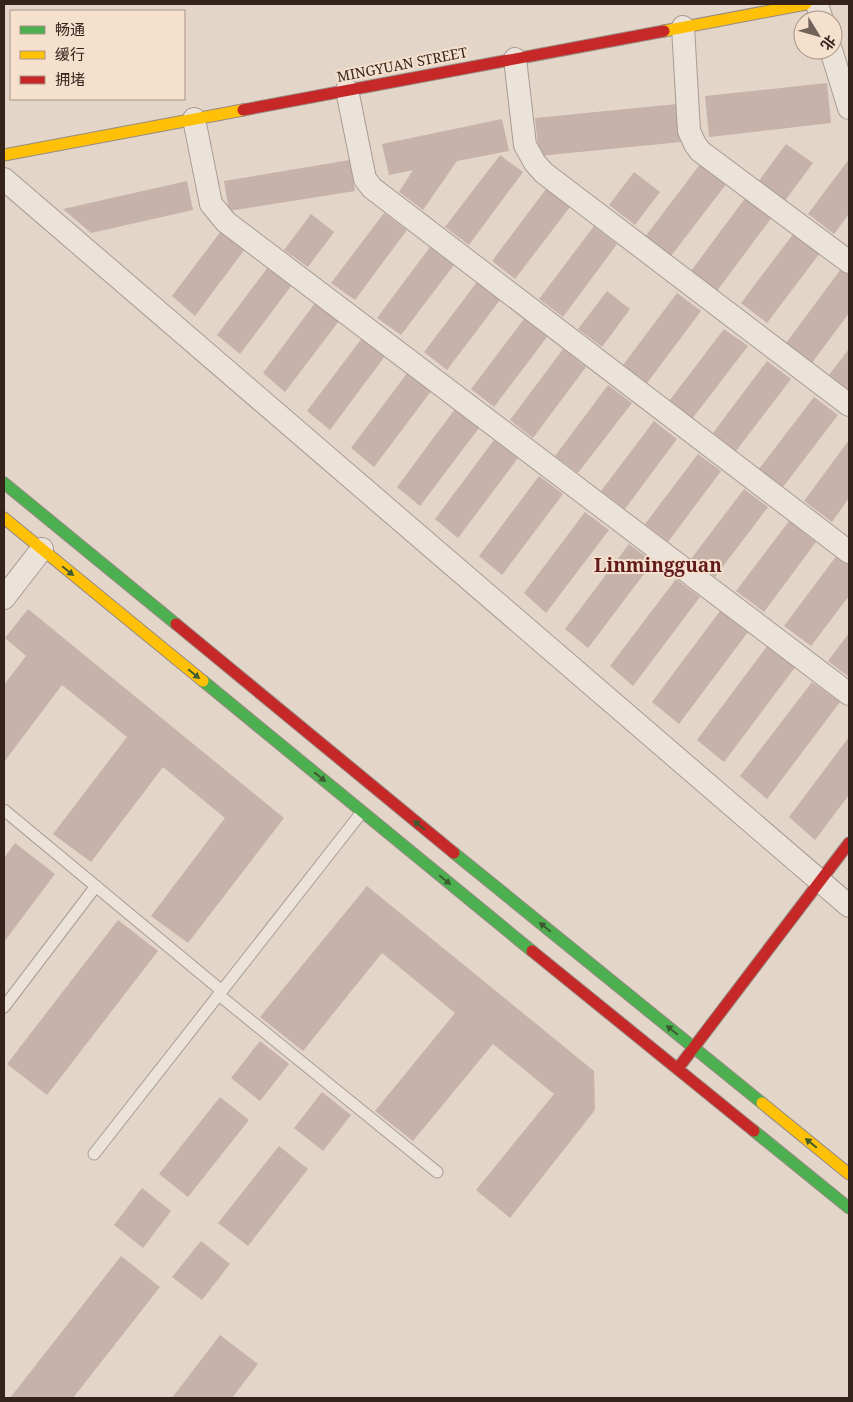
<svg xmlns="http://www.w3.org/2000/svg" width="853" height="1402" font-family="'Noto Serif','Noto Sans SC',serif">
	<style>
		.building { fill: #c6b2a9 }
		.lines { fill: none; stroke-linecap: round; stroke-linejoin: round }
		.lane-casing { stroke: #a89b92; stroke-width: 13 }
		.street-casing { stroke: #a89b92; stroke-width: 24 }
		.fast-casing { stroke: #978a82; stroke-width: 13 }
		.slow-casing { stroke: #978a82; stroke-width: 13 }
		.jam-casing { stroke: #978a82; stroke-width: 13 }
		.lane { stroke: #ebe2da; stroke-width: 11 }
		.street { stroke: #ebe2da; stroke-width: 22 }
		.fast { stroke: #4caf50; stroke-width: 11 }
		.slow { stroke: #ffc107; stroke-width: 11 }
		.jam { stroke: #c62828; stroke-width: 11 }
		.oneway { fill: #3e5a30 }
		.labels { text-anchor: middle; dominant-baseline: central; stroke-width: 4; stroke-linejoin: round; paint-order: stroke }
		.street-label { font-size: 14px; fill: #35221b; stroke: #f5e0cd }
		.district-label { font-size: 19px; font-weight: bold; fill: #621b1c; stroke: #f5e0cd }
	</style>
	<rect width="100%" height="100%" fill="#e3d5c8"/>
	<path class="building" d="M827 83 831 123 709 137 705 96Z
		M677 104 681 142 539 156 535 118Z
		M502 119 509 151 457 161 423 210 399 192 413 170 389 175 382 144Z
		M786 144 813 163 784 202 758 182Z
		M500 155 523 172 469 245 445 227Z
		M849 159V214L834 234 808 214Z
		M350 160 355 191 229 211 224 181Z
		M701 163 727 183 671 256 645 237Z
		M634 172 660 192 635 225 609 205Z
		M187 181 193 210 91 233 63 209Z
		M546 189 570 207 515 279 492 261Z
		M746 197 772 217 717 291 691 271Z
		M384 213 407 230 355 300 331 283Z
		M311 214 334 232 308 267 284 250Z
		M594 226 617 244 563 317 539 299Z
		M797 229 823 249 767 323 741 303Z
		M221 231 245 249 195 316 172 296Z
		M430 247 454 265 401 335 377 318Z
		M268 267 292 285 240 354 217 335Z
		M841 269 849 275V313L812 363 786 343Z
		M477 282 500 300 447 370 424 352Z
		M607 291 630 309 602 347 578 329Z
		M677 293 701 311 647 383 623 365Z
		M315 303 339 321 285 392 263 373Z
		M524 319 547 337 494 407 471 389Z
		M724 329 748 346 692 419 669 401Z
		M362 338 385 356 330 430 307 411Z
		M563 349 586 367 533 438 510 420Z
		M849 349V392L828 376Z
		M767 361 791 379 736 451 713 433Z
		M408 372 432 390 374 467 351 448Z
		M608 385 632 403 578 473 555 456Z
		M814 397 838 415 783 487 759 469Z
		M455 409 479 428 420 506 397 487Z
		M654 421 677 439 625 509 601 491Z
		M494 440 518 458 458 538 435 519Z
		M849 440V498L832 522 804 501Z
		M698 454 721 471 668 542 645 524Z
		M539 476 563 494 502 575 479 556Z
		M744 489 768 507 715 577 691 559Z
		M585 512 609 530 546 613 524 593Z
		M789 521 816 542 764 612 736 591Z
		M629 544 653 562 588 648 565 629Z
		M837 555 849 565V596L811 646 784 626Z
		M676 579 700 597 633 686 610 666Z
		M28 609 284 818 188 943 151 916 225 818 163 767 91 862 53 834 127 737 62 685 4 762V685L26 656 5 638Z
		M720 611 748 632 679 724 652 702Z
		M849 633V677L828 661Z
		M768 645 796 666 724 762 697 740Z
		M812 682 840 702 767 799 740 776Z
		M849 737V795L815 840 789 817Z
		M15 843 55 874 4 942V858Z
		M367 886 594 1071 595 1110 510 1218 476 1190 554 1094 493 1044 413 1141 375 1111 455 1013 382 953 303 1051 260 1017Z
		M118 920 158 951 47 1095 7 1064Z
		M260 1041 289 1064 260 1101 231 1078Z
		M322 1092 351 1115 323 1151 294 1128Z
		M220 1097 249 1120 188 1197 159 1174Z
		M279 1146 308 1169 248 1246 218 1223Z
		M142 1188 171 1211 143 1248 114 1225Z
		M201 1241 230 1264 202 1300 172 1277Z
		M121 1256 160 1287 73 1398H10Z
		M220 1335 258 1364 232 1398H172Z"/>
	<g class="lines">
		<g class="lane-casing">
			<path id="lane" d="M4 810 222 991
				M219 995 437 1172
				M4 1007 96 886
				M94 1154 362 812"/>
		</g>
		<g class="street-casing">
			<path id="street" d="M817 4 822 20
				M683 27 689 131 695 144 700 151 849 262
				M831 50 849 108
				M515 59 525 145 535 163 544 173 849 405
				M347 90 365 179 372 188 849 552
				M194 119 211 204 226 222 849 694
				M4 179 849 906
				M4 598 42 549"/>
		</g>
		<g class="fast-casing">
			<path id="fast" d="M4 483 176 624
				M203 681 532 951
				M454 853 762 1103
				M754 1131 849 1208"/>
		</g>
		<g class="slow-casing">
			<path id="slow" d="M664 31 806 4
				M4 155 243 110
				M4 518 203 681
				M762 1103 849 1174"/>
		</g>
		<g class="jam-casing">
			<path id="jam" d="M243 110 664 31
				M176 624 454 853
				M532 951 754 1131
				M682 1063 849 843"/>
		</g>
		<use href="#lane" class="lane"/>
		<use href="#street" class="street"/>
		<use href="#fast" class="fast"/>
		<use href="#slow" class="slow"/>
		<use href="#jam" class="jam"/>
	</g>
	<defs><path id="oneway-solid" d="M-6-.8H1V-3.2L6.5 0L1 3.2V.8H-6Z" transform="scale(1.25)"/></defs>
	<g class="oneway">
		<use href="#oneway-solid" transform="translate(68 571) rotate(39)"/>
		<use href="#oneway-solid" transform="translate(194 674) rotate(39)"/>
		<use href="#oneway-solid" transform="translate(320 777) rotate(39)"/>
		<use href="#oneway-solid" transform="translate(419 825) rotate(-141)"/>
		<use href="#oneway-solid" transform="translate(445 880) rotate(39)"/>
		<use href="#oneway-solid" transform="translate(545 927) rotate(-141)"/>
		<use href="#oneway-solid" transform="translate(672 1030) rotate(-141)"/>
		<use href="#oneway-solid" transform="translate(811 1143) rotate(-141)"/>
	</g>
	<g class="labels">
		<g class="street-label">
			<text transform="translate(402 64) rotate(-11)">MINGYUAN STREET</text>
		</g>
		<g class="district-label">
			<text x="658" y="565">Linmingguan</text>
		</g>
	</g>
	<rect width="853" height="1402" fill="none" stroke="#35221b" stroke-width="10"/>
	<rect x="10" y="10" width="175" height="90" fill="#f5e0cd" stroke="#a89486"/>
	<rect x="20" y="26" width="25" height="8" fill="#4caf50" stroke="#a89486"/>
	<text x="55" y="35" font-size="15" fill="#35221b">畅通</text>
	<rect x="20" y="51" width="25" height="8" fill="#ffc107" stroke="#a89486"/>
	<text x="55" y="60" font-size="15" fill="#35221b">缓行</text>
	<rect x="20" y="76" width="25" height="8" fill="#c62828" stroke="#a89486"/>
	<text x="55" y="85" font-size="15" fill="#35221b">拥堵</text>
	<g transform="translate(818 35) rotate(127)"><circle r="24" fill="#f5e0cd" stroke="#a89486"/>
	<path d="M0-4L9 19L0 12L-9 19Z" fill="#726158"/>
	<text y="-8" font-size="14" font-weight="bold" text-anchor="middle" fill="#35221b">北</text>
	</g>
</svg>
